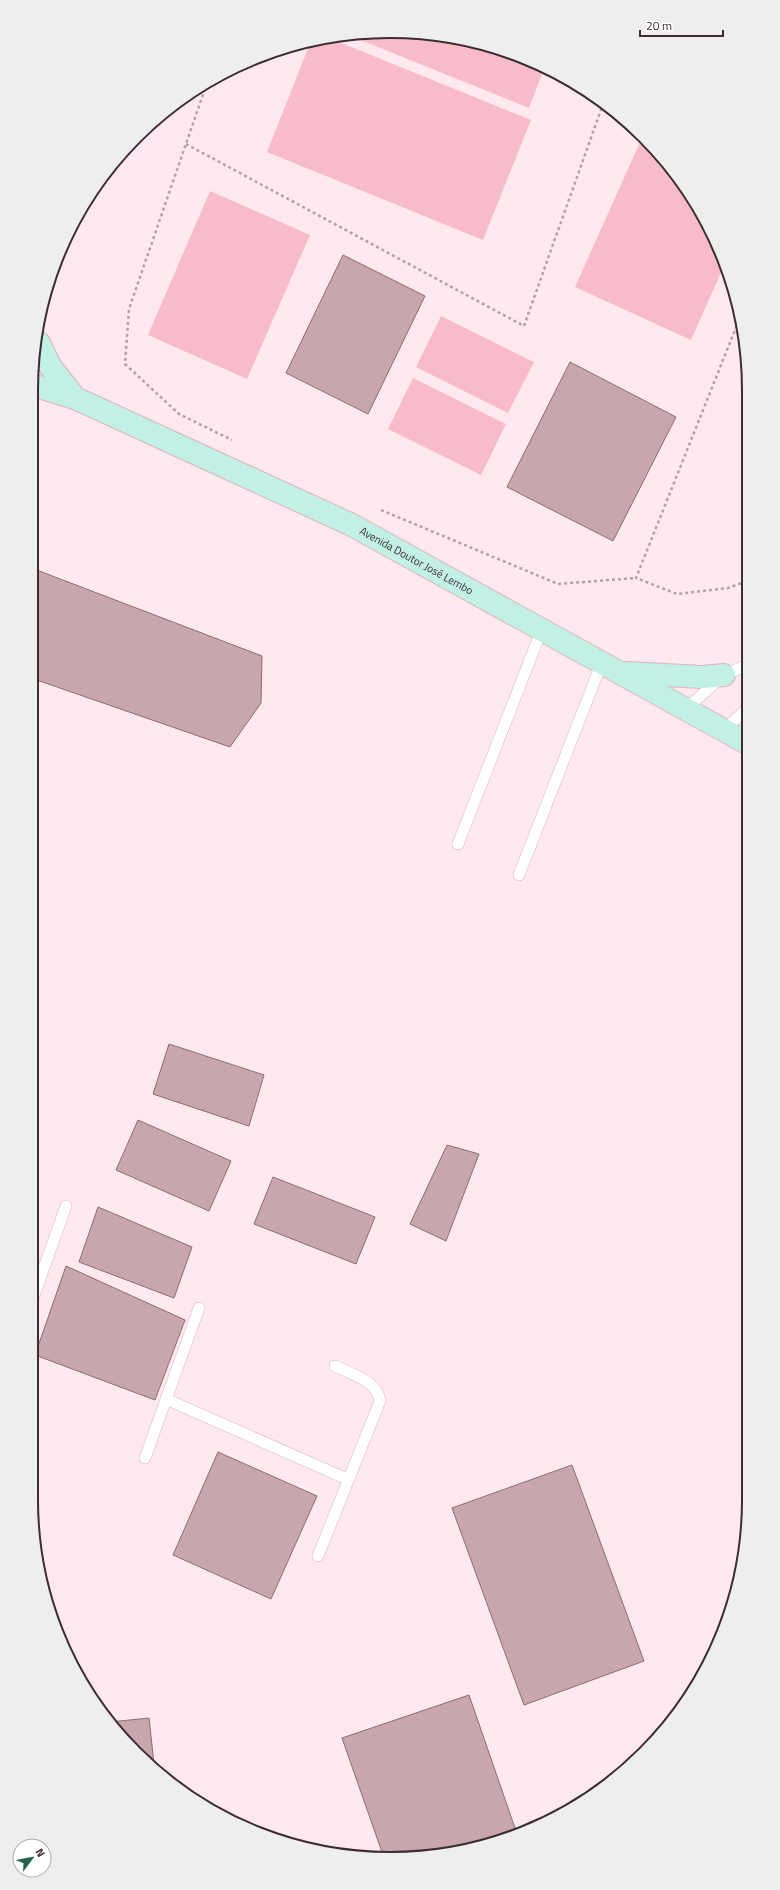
<svg xmlns="http://www.w3.org/2000/svg" width="780" height="1890" font-family="'Titillium Web',sans-serif">
	<style>
		.green { fill: #f7bbca }
		.building { fill: #c8a6ae; stroke: #8b6c74 }
		.lines { fill: none; stroke-linecap: round; stroke-linejoin: round }
		.lane-casing { stroke: #d9b6be; stroke-width: 12 }
		.secondary-casing { stroke: #d9b6be; stroke-width: 24 }
		.path { stroke: #b4a1a5; stroke-width: 2.5; stroke-dasharray: 3 3; stroke-linecap: butt }
		.lane { stroke: #fff; stroke-width: 11 }
		.secondary { stroke: #c3f0e4; stroke-width: 22 }
		.labels { text-anchor: middle; dominant-baseline: central; stroke-width: 3.5; stroke-linejoin: round; paint-order: stroke }
		.street-label { font-size: 11px; fill: #3b2d30; stroke: #fff }
		.rim { fill: none; stroke: #3b2d30; stroke-width: 2 }
	</style>
	<rect width="100%" height="100%" fill="#ffe9ee"/>
	<!-- green -->
	<g class="green">
		<path d="M366,32L437,34L505,50L544,69L529,108L348,35Z"/>
		<path d="M329,38L531,120L483,240L267,152L311,41Z"/>
		<path d="M642,138L660,153L712,231L723,268L691,340L575,287Z"/>
		<path d="M210,191L310,235L247,379L148,335Z"/>
		<path d="M441,316L534,362L508,413L416,367Z"/>
		<path d="M413,378L506,424L481,475L388,429Z"/>
	</g>
	<!-- building -->
	<g class="building">
		<path d="M343,255L425,296L368,414L286,373Z"/>
		<path d="M570,362L676,417L613,541L507,487Z"/>
		<path d="M34,569L262,656L261,703L230,747L31,678V579Z"/>
		<path d="M169,1044L264,1075L249,1126L153,1094Z"/>
		<path d="M138,1120L231,1161L209,1211L116,1170Z"/>
		<path d="M447,1145L479,1154L446,1241L410,1224Z"/>
		<path d="M273,1177L375,1217L356,1264L254,1224Z"/>
		<path d="M98,1207L192,1247L174,1298L79,1262Z"/>
		<path d="M66,1266L185,1320L155,1400L35,1355Z"/>
		<path d="M218,1452L317,1496L271,1599L173,1555Z"/>
		<path d="M572,1465L644,1661L524,1705L452,1508Z"/>
		<path d="M469,1695L516,1831L460,1852L383,1855L342,1738Z"/>
		<path d="M149,1718L154,1764L120,1737L110,1722Z"/>
	</g>
	<g class="lines">
		<!-- lane casing -->
		<g class="lane-casing">
			<g id="lane">
				<path d="M686,709L724,675L747,665"/>
				<path d="M724,730L747,709"/>
				<path d="M458,844L542,629"/>
				<path d="M519,875L602,662"/>
				<path d="M31,990L33,991"/>
				<path d="M31,1304L66,1206"/>
				<path d="M166,1399L347,1479"/>
				<path d="M145,1458L199,1308"/>
				<path d="M318,1556L380,1401C378,1381 351,1374 335,1366"/>
			</g>
		</g>
		<!-- secondary casing -->
		<g class="secondary-casing">
			<g id="secondary">
				<path d="M39,343L50,366L75,398"/>
				<path id="s1" d="M32,387H39L75,398L352,525L747,743"/>
				<path d="M627,673L702,677L724,675"/>
			</g>
		</g>
		<!-- path -->
		<g class="path">
			<path d="M207,83L129,309L125,364L179,414L232,440"/>
			<path d="M186,144L524,326L603,104"/>
			<path d="M739,320L636,578L677,594L728,588L747,581"/>
			<path d="M381,510L558,584L636,578"/>
		</g>
		<!-- lane -->
		<use href="#lane" class="lane"/>
		<!-- secondary -->
		<use href="#secondary" class="secondary"/>
	</g>
	<g class="labels">
		<!-- street labels -->
		<g class="street-label">
			<text stroke="none"><textPath href="#s1" startOffset="423">Avenida Doutor José Lembo</textPath></text>
		</g>
	</g>
	<!-- crop -->
	<path d="M0 0H780V1890H0ZM390 38H390A352 352 0 0 1 742 390V1500A352 352 0 0 1 390 1852H390A352 352 0 0 1 38 1500V390A352 352 0 0 1 390 38Z" fill="#efeeee" fill-rule="evenodd"/>
	<path class="rim" d="M390 38H390A352 352 0 0 1 742 390V1500A352 352 0 0 1 390 1852H390A352 352 0 0 1 38 1500V390A352 352 0 0 1 390 38Z"/>
	<!-- north arrow -->
	<g transform="translate(32 1858) rotate(58)"><circle r="19" fill="#ffffff" stroke="#b1abac"/>
	<path d="M0-3L7 15L0 10L-7 15Z" fill="#246350"/>
	<text y="-6" font-size="11" font-weight="bold" text-anchor="middle" fill="#3b2d30">N</text>
	</g>
	<!-- scale -->
	<path d="M640 30v6h83v-6" fill="none" stroke="#3b2d30" stroke-width="2"/>
	<text x="646" y="30" font-size="12" fill="#3b2d30" stroke="#ffffff" stroke-width="3" paint-order="stroke">20 m</text>
</svg>
